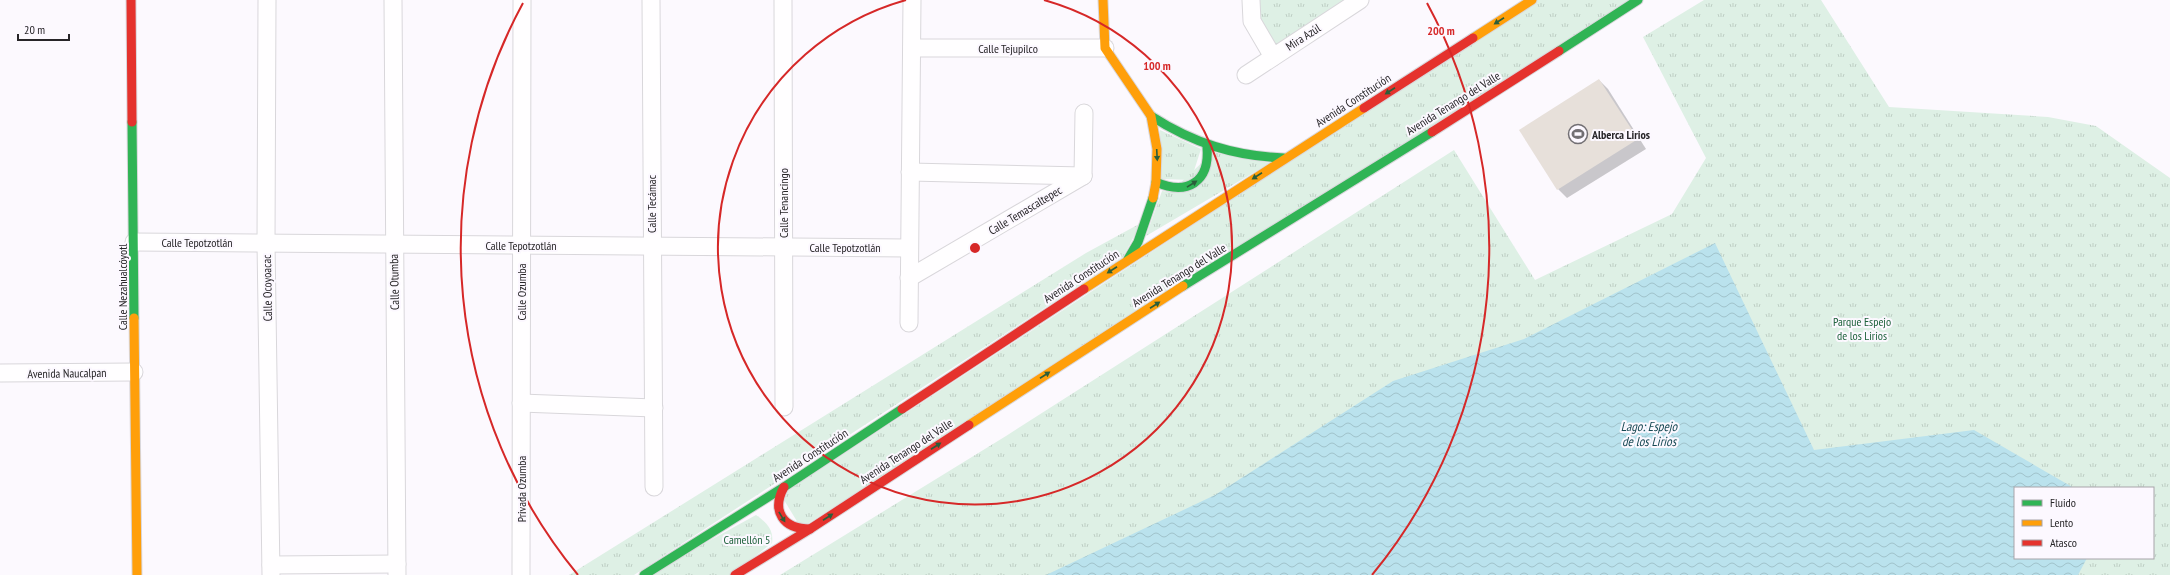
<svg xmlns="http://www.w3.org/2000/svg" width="2170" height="575" font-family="'PT Sans Narrow',sans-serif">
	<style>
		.park { fill: url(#park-tufts); fill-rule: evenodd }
		.water { fill: url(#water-waves) }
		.shadow { fill: #0003 }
		.building { fill: #e7e0da }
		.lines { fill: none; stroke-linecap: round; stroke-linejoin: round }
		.street-casing { stroke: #d9d7db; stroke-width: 19 }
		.fast-casing { stroke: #d9d7db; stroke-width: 11 }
		.slow-casing { stroke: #d9d7db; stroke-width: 11 }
		.jam-casing { stroke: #d9d7db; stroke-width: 11 }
		.street { stroke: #fffeff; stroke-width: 17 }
		.fast { stroke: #30b455; stroke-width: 9 }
		.slow { stroke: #ff9f0a; stroke-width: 9 }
		.jam { stroke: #e5322d; stroke-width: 9 }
		.oneway { fill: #2b5e3a }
		.ring { fill: none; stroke: #d62828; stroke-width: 2 }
		.labels { text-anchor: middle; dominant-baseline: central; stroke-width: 4; stroke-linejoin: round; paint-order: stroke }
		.street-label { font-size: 12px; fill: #272528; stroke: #fcf8ff }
		.poi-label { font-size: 12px; font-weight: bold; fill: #272528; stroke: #fcf8ff; text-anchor: start }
		.park-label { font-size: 12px; fill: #1e623c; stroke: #fcf8ff }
		.water-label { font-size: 13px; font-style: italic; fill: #154853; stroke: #fcf8ff }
		.centre { fill: #d62828; stroke: #fcf8ff; stroke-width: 2 }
		.ring-label { font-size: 12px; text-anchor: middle; font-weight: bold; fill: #d62828; stroke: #fcf8ff; stroke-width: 4; stroke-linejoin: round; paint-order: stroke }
	</style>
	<defs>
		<pattern id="park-tufts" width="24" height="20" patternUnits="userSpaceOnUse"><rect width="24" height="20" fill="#def0e5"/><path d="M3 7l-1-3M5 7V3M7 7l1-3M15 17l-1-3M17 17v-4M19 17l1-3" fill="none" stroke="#becec4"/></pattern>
		<pattern id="water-waves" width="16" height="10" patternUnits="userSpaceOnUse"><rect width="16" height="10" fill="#bae2ed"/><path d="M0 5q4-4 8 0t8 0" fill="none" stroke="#a0c2cb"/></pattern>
	</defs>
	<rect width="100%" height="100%" fill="#fcf9fe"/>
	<!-- park -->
	<g class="park">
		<path d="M1254,0H1354L1274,52L1255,21Z"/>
		<path d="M1536,0H1633L801,528L781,495Z"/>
		<path d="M1704,0H1821L1889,107L2048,117L2096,126L2170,178V575H780L1006,436L1454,150L1535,280L1672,214L1706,158L1643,37ZM2015,488H2153V558H2015Z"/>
		<path d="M1160,130L1201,149L1191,180L1161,179Z"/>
		<path d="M1213,152L1270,163L1146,236L1162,191L1171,192Z"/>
		<path d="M1141,223L1123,257L634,575H569L1086,253Z"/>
		<path d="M756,515C766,522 774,530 772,543L731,575H647Z"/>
	</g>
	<!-- water -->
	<path class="water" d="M1715,243L1814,450L1974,430L2074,488H2015V558H2087L2078,575H1046L1215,495L1393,381L1524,339Z"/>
	<!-- shadow -->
	<path class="shadow" d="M1599,80L1608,89L1646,149L1567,198L1558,189Z"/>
	<!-- building -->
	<path class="building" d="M1599,79L1638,139L1557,190L1519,130Z"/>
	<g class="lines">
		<!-- street casing -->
		<g class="street-casing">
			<g id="street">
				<path d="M267,0L266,243L271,575"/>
				<path d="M393,0L397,575"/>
				<path d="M651,0L654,487"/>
				<path d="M783,0L784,407"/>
				<path d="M1251,0L1252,21L1273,57"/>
				<path d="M912,48H1105"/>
				<path d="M1246,75L1360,0"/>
				<path d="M910,172L1083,176"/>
				<path d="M1083,176L1084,113"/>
				<path d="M134,242L908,248"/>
				<path d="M909,278L1083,176"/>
				<path d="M909,323L912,0"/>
				<path d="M0,373L134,372"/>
				<path d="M521,403L654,408"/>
				<path d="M271,565L397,564"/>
				<path d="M521,575L522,0"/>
			</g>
		</g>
		<!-- fast casing -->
		<g class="fast-casing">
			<g id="fast">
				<path d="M1559,51L1638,0"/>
				<path d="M1151,116C1193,143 1234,156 1284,158"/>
				<path d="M132,122L134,318"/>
				<path d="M1156,182C1187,196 1210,182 1207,147"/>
				<path d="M1128,259L1138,242L1153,198"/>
				<path d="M1183,286L1432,132"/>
				<path d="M644,575L784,487L902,409"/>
			</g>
		</g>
		<!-- slow casing -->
		<g class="slow-casing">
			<g id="slow">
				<path d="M1103,0L1105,48L1151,116L1157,149L1156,182L1153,198"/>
				<path d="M1473,38L1532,0"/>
				<path d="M1084,289L1364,108"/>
				<path d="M134,318L137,575"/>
				<path d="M969,425L1183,286"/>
			</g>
		</g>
		<!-- jam casing -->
		<g class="jam-casing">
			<g id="jam">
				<path d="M131,0L132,122"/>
				<path d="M1364,108L1473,38"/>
				<path d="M1432,132L1559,51"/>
				<path d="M902,409L1084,289"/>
				<path d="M784,487C771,511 783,529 810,529"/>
				<path d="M735,575L810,529L969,425"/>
			</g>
		</g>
		<!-- street -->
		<use href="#street" class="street"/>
		<!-- fast -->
		<use href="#fast" class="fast"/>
		<!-- slow -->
		<use href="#slow" class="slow"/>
		<!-- jam -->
		<use href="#jam" class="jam"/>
	</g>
	<!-- one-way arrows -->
	<defs><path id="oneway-solid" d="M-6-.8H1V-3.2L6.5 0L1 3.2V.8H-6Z"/></defs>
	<g class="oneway">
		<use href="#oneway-solid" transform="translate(1499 21) rotate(147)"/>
		<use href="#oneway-solid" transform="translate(1390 91) rotate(147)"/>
		<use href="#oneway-solid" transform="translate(1157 155) rotate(87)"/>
		<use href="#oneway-solid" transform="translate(1257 176) rotate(147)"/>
		<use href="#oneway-solid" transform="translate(1192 184) rotate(-32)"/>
		<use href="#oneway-solid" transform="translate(1112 270) rotate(147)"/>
		<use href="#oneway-solid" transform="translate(1155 305) rotate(-33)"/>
		<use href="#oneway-solid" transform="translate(1045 375) rotate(-33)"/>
		<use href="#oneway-solid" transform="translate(936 446) rotate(-33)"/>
		<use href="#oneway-solid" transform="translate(782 517) rotate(59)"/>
		<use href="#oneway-solid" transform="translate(828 517) rotate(-33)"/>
	</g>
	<!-- distance rings -->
	<g class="ring">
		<path d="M1044 0A257 257 0 1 1 906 0"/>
		<path d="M578 575A514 514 0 0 1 523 3M1427 3A514 514 0 0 1 1372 575"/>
	</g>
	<!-- icons -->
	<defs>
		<g id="stadium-ring" transform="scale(1)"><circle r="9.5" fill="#fcf8ff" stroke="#726f73" stroke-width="1.5"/><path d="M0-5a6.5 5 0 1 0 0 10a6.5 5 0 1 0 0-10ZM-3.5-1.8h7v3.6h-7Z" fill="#726f73"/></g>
	</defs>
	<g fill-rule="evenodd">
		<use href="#stadium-ring" x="1578" y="134"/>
	</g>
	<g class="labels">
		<!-- street labels -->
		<g class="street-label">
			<text transform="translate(1303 37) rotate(-33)">Mira Azúl</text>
			<text x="1008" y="48">Calle Tejupilco</text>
			<text transform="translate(1353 100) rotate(-33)">Avenida Constitución</text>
			<text transform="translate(1453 103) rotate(-32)">Avenida Tenango del Valle</text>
			<text transform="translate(783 203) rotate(-90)">Calle Tenancingo</text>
			<text transform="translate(651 204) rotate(-90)">Calle Tecámac</text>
			<text transform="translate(1025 210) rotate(-31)">Calle Temascaltepec</text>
			<text x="197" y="242">Calle Tepotzotlán</text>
			<text x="521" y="245">Calle Tepotzotlán</text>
			<text x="845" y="247">Calle Tepotzotlán</text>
			<text transform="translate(1179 275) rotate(-32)">Avenida Tenango del Valle</text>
			<text transform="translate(1081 276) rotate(-33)">Avenida Constitución</text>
			<text transform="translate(394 282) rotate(-91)">Calle Otumba</text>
			<text transform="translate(122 287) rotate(-90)">Calle Nezahualcóyotl</text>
			<text transform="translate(267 288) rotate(-91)">Calle Ocoyoacac</text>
			<text transform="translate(521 292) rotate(-90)">Calle Ozumba</text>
			<text transform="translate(67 373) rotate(-1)">Avenida Naucalpan</text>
			<text transform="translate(906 451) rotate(-33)">Avenida Tenango del Valle</text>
			<text transform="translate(810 455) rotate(-33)">Avenida Constitución</text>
			<text transform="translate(521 489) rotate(-90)">Privada Ozumba</text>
		</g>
		<!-- poi labels -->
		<g class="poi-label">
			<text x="1592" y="134">Alberca Lirios</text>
		</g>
		<!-- park labels -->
		<g class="park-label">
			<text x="1862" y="321">Parque Espejo<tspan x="1862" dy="14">de los Lirios</tspan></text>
			<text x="747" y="539">Camellón 5</text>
		</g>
		<!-- water labels -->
		<g class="water-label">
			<text x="1649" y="426">Lago: Espejo<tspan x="1649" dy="15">de los Lirios</tspan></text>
		</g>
	</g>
	<circle cx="975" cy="248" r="6" class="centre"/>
	<g class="ring-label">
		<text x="1441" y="35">200 m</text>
		<text x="1157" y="70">100 m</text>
	</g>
	<!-- legend -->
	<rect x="2014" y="487" width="140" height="72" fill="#fcf8ff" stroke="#a7a4a9"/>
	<rect x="2022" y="500" width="20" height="6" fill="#30b455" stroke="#a7a4a9"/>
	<text x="2050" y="507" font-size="12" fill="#272528">Fluido</text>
	<rect x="2022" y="520" width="20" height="6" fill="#ff9f0a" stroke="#a7a4a9"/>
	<text x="2050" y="527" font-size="12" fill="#272528">Lento</text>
	<rect x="2022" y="540" width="20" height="6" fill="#e5322d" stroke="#a7a4a9"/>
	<text x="2050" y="547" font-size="12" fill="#272528">Atasco</text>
	<!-- scale -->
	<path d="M18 34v6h51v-6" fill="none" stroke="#272528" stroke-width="2"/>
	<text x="24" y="34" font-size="12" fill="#272528" stroke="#fcf8ff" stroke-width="3" paint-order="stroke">20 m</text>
</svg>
